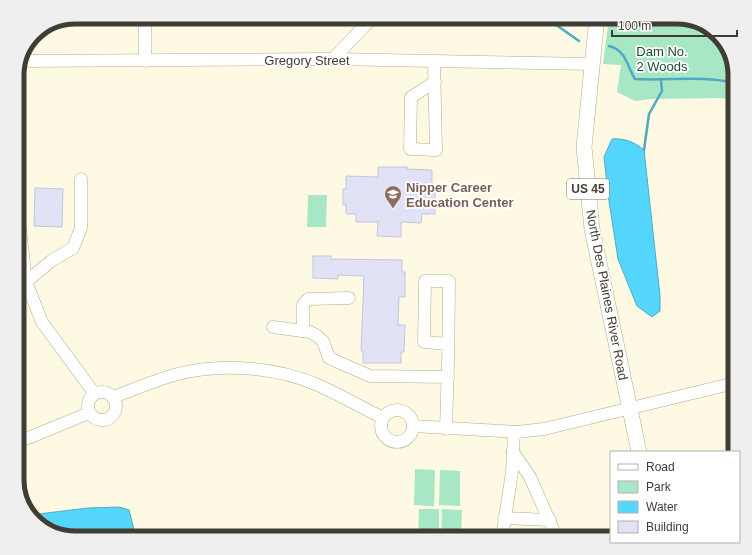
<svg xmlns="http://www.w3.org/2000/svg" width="752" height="555" font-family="Helvetica,sans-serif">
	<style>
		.green { fill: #a7e7c6 }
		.water { fill: #55d7fd; stroke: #4fa9c0 }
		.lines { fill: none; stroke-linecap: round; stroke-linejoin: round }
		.stream { stroke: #4fa9c0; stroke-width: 2.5 }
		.building { fill: #e1e2f5; stroke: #c3c5e0 }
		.minor-casing { stroke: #b2ab90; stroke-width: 13 }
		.major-casing { stroke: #b2ab90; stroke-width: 16 }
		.minor { stroke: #fff; stroke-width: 12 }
		.major { stroke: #fff; stroke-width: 15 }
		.labels { text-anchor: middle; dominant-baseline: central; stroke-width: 3.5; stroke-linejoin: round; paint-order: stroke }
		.shield { fill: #fff; stroke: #797770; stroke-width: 1 }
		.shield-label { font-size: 12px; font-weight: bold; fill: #403d32 }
		.park-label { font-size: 13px; fill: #1c4a36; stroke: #fff }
		.street-label { font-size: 13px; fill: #403d32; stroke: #fff }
		.education-label { font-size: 13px; font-weight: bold; fill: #785e54; stroke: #fff; text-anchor: start }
		.rim { fill: none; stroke: #403d32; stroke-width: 5 }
	</style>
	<rect width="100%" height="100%" fill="#fef9e2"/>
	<!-- green -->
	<g class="green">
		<path d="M609,17C647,17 708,9 729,49C737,64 735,84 735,100L720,98L651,99L635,101L617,92L621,65L603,64Z"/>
		<path d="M308,195H327L326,227H307Z"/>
		<path d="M415,469L435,470L434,506L414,505Z"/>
		<path d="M440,470L460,471V506L439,505Z"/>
		<path d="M419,509H439V538H418Z"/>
		<path d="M442,509L462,510L461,538H441Z"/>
	</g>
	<!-- water -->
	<g class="water">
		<path d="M612,139C625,138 634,142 644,150L660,296V311L652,317L637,306L618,259L609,201L604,157Z"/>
		<path d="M119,507L129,510L136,538H74L39,526L30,515L88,508Z"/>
	</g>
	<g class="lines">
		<!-- stream -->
		<g class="stream">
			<path d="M545,17L579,41"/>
			<path d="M609,46C626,50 627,66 635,79C669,81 702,75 735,83"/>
			<path d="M644,150L649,114L662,91L661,80"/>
		</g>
	</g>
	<!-- building -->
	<g class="building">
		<path d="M378,167H407V169L432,170V190L435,191V214H422L421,223L401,222V237L377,236L378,222H356V214H346V205H343V189H346V176L378,177Z"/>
		<path d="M35,188L63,189L62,227L34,226Z"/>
		<path d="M313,256H331V259L402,260V272H405V297H399L398,325H405L404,352H401V363H363V351H361L364,276L338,275V279L313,278Z"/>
	</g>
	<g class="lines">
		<!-- minor casing -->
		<g class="minor-casing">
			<g id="minor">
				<path d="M333,59L373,17"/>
				<path d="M22,61L333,59L592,64"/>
				<path d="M145,61V17"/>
				<path d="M434,62L436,150L410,149L411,97L435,82"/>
				<path d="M20,228L26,282L42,322L94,393"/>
				<path d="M26,282L51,261L73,248L81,228V179"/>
				<path d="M273,327L310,332L317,336L323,341L329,358L370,376L448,377"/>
				<path d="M303,331V305L308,299L349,298"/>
				<circle cx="102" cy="406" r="14"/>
				<path d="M113,397C133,390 153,381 174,375C219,363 274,366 318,385C340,395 361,407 383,418"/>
				<circle cx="397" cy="426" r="16"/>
				<path d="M413,426L517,432L544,429L735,383"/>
				<path d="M446,429C448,380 449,331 449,281H425L424,342L448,344"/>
				<path d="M17,439L28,438L89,413"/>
				<path d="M513,452L530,477L557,538"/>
				<path d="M504,518L550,520"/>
				<path d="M502,538L512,472L514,432"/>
			</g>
		</g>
		<!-- major casing -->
		<g class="major-casing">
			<path id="major" d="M597,17L584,147L592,229L639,452"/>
		</g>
		<!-- minor -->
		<use href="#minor" class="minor"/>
		<!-- major -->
		<use href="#major" class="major"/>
	</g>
	<!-- icons -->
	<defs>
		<g id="school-pin" transform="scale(0.9)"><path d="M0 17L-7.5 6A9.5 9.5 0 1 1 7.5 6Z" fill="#8d6e63" stroke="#fff"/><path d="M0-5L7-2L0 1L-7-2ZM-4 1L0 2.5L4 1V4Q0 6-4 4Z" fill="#fff"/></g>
	</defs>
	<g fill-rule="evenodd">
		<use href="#school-pin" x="393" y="194"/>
	</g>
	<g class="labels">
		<!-- shield labels -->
		<rect class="shield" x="567" y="179" width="42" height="20" rx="3"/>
		<g class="shield-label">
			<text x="588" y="189">US 45</text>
		</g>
		<!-- park labels -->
		<g class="park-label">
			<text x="662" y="51">Dam No.<tspan x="662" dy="15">2 Woods</tspan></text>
		</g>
		<!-- street labels -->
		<g class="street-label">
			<text x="307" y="60">Gregory Street</text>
			<text transform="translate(607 295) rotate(79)">North Des Plaines River Road</text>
		</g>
		<!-- education labels -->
		<g class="education-label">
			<text x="406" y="187">Nipper Career<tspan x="406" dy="15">Education Center</tspan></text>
		</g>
	</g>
	<!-- crop -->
	<path d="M0 0H752V555H0ZM75 24H677A51 51 0 0 1 728 75V480A51 51 0 0 1 677 531H75A51 51 0 0 1 24 480V75A51 51 0 0 1 75 24Z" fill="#f0efef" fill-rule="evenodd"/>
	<path class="rim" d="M75 24H677A51 51 0 0 1 728 75V480A51 51 0 0 1 677 531H75A51 51 0 0 1 24 480V75A51 51 0 0 1 75 24Z"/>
	<!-- legend -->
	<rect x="610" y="451" width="130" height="92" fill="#ffffff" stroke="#b3b1ad"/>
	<rect x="618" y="464" width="20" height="6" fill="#ffffff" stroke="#b3b1ad"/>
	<text x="646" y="471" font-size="12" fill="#403d32">Road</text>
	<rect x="618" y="481" width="20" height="12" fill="#a7e7c6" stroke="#b3b1ad"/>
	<text x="646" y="491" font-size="12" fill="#403d32">Park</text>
	<rect x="618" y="501" width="20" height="12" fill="#55d7fd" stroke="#b3b1ad"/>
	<text x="646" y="511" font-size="12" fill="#403d32">Water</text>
	<rect x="618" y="521" width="20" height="12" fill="#e1e2f5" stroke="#b3b1ad"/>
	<text x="646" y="531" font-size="12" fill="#403d32">Building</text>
	<!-- scale -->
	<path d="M612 30v6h125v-6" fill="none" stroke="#403d32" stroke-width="2"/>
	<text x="618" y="30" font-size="12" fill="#403d32" stroke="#ffffff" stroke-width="3" paint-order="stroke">100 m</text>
</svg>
